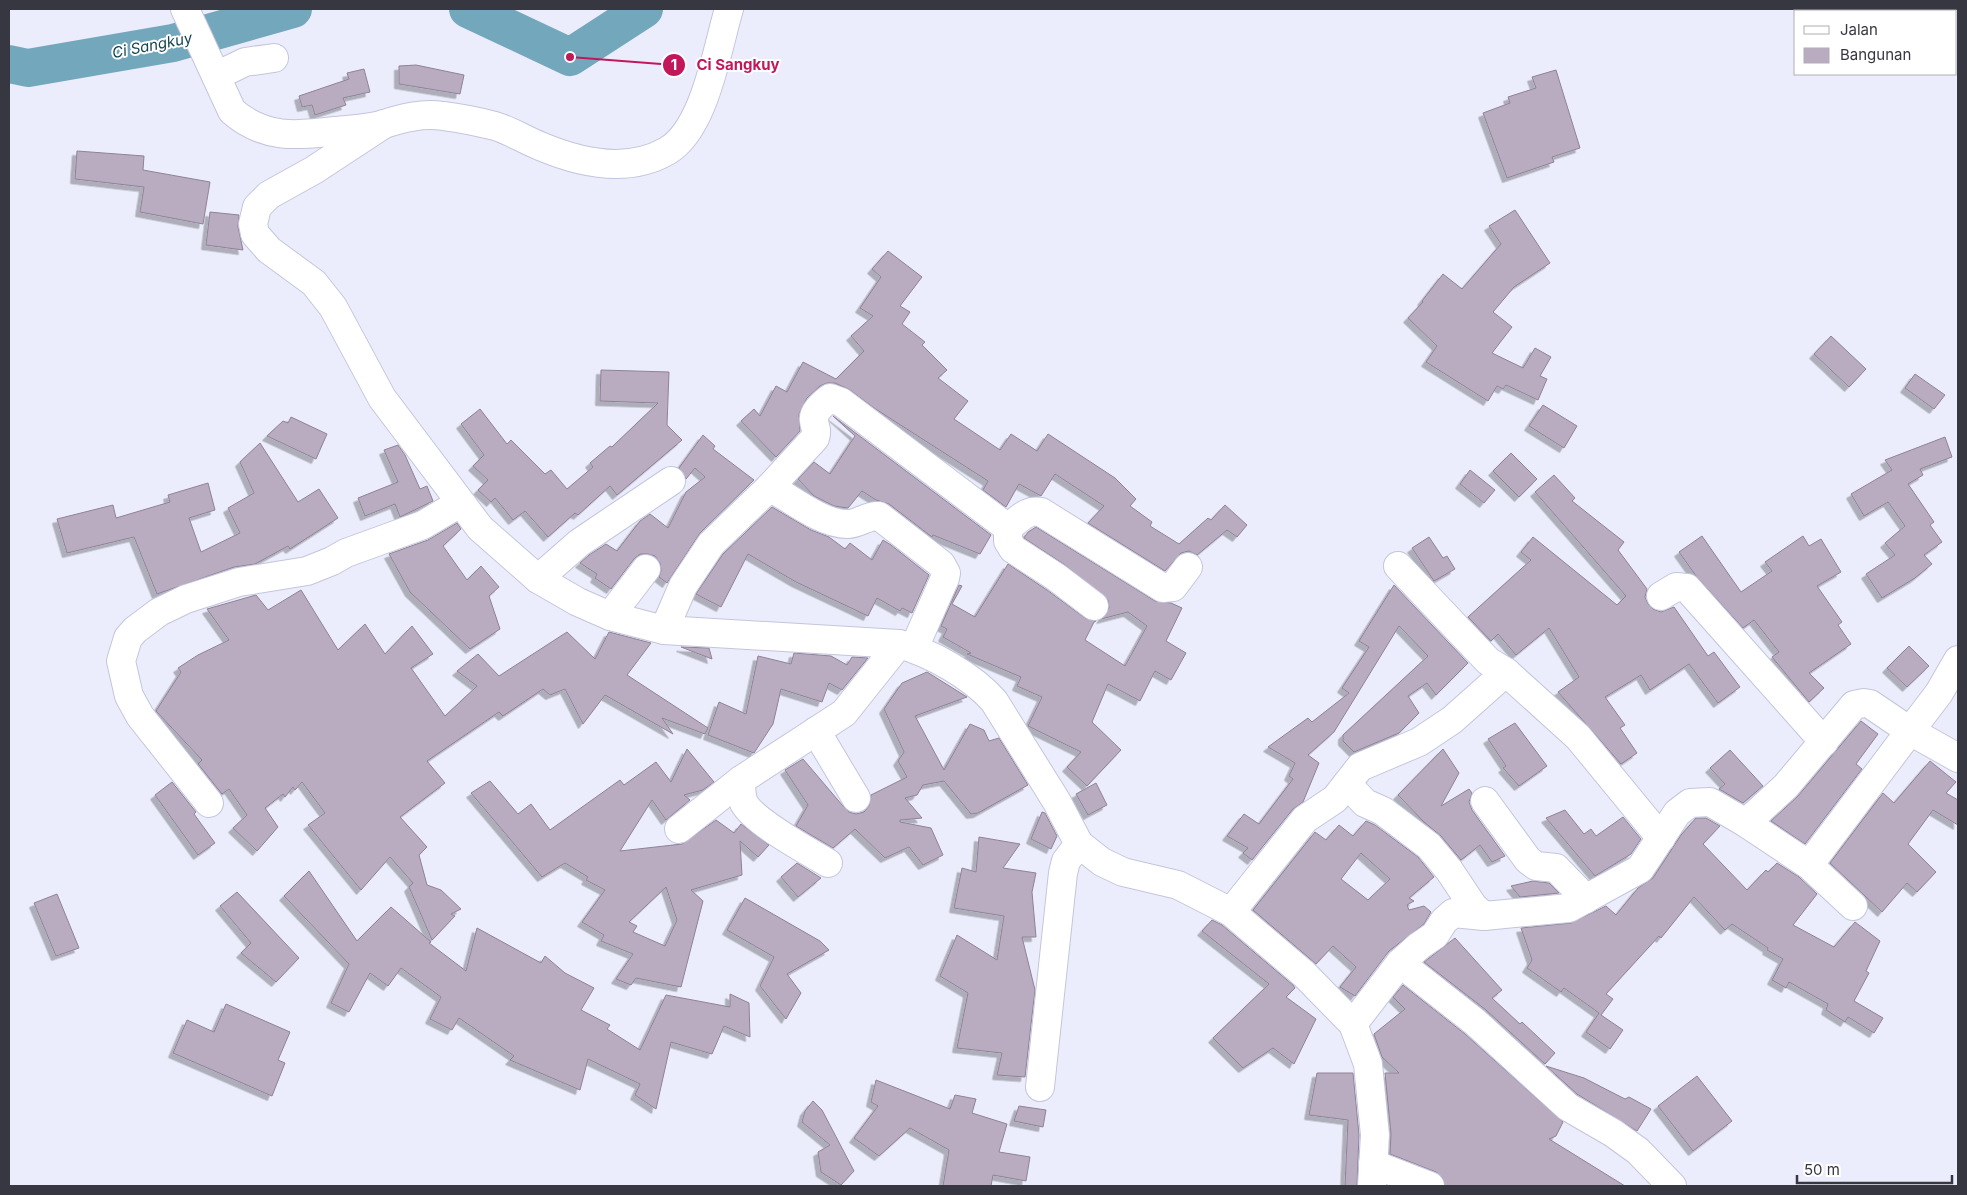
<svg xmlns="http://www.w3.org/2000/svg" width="1967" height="1195" font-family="Inter,sans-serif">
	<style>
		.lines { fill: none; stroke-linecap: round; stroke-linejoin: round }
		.river { stroke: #73a8bc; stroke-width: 38 }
		.building { fill: #b9acc1; stroke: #8e8296; fill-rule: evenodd; filter: url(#shadow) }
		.minor-casing { stroke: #c3c5dc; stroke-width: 30 }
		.minor { stroke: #fff; stroke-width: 28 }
		.labels { text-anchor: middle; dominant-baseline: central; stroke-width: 4; stroke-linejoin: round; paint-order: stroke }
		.water-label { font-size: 15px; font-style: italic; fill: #134251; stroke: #fff }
		.leader { fill: none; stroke: #c2185b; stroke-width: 2 }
		.callout-dot { fill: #c2185b; stroke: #fff; stroke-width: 2 }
		.mark-label { font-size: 15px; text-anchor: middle; font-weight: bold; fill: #fff }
		.callout-label { font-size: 15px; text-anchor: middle; font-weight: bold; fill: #c2185b; stroke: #fff; stroke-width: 4; stroke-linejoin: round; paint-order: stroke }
	</style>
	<defs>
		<filter id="shadow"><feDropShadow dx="-4.5" dy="4.5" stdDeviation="0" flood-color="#0004"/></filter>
	</defs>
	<rect width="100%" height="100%" fill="#ecedfc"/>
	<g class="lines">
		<!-- river -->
		<g class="river">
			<path d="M468,9L570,57L644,9"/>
			<path d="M9,64L28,68L173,43L293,9"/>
		</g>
	</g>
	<!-- building -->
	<g class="building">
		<path d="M416,65L464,75L460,94L399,84V66Z"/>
		<path d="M364,69L370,92L343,98L346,105L315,115L312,105L302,107L299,96L349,79L347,73Z"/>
		<path d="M1556,70L1580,148L1552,157L1554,162L1507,178L1483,113L1510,103L1508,97L1536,88L1532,77Z"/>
		<path d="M77,151L144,156L143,170L210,182L203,224L140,212L144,187L75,179Z"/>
		<path d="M1515,210L1550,263L1514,287L1493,312L1512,327L1492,353L1523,368L1535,348L1551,357L1540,376L1547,379L1538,400L1506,385L1503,389L1497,386L1488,401L1426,362L1437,346L1408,318L1423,302L1422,301L1443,274L1462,289L1501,244L1489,226Z"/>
		<path d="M210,212L239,215L238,227L243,250L206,245Z"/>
		<path d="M888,251L922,277L900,306L910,312L902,324L925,342L922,345L947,370L938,378L968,401L954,419L1000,450L1011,434L1037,451L1048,434L1115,478L1136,499L1130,506L1152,522L1150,526L1179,544L1208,518L1211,520L1225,505L1247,525L1237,537L1227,530L1197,555L1189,551L1181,553L1165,571L1088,523L1104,506L1055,474L1041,496L1019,484L1006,507L983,490L988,481L874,408L850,390L835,383H827L820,386L807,398L799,414L800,431L776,457L741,421L754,409L760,416L776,386L787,392L803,362L836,379L864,351L851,336L873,316L860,308L881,277L872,269Z"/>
		<path d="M1831,336L1866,369L1849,387L1814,354Z"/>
		<path d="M601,370L669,372L667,425L682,440L617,495L610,486L578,515L575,513L548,537L525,511L513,520L495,498L491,502L478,490L488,480L473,466L484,455L461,424L480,409L507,444L511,440L545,474L551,470L567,489L593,467L590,463L610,446L612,447L658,403L600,401Z"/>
		<path d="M1915,374L1945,395L1934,409L1905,388Z"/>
		<path d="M1543,405L1577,426L1564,448L1529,426Z"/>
		<path d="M833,416L991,535L980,554L933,535L932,537L889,504L876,500L862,491L848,508L834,506L814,496L798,479L814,462L830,474L855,436Z"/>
		<path d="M291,417L327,434L316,459L267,436L283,421L288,423Z"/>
		<path d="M703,435L715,446L713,449L754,480L700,533L667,583L659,577L661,571L660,563L655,556L648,554H640L634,559L611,589L595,578L597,574L580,563L589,555L606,544L617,551L640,521L650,514L668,528L686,492L705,477L695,468L686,479L679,468Z"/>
		<path d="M1945,437L1952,457L1920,469L1923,475L1908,484L1934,522L1930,525L1942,542L1924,555L1932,564L1915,578L1882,598L1866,574L1895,555L1885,543L1905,526L1888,502L1864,516L1851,494L1892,470L1885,460Z"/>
		<path d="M260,443L298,502L319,489L338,518L290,549L288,546L255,564L234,567L157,594L134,537L67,553L57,519L113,505L116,518L170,502L168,495L208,483L215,510L189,518L201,552L240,533L228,508L254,493L240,462Z"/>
		<path d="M398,445L405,455L420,489L427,486L433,501L400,517L395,504L365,516L358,498L398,482L384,450Z"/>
		<path d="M1511,453L1537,479L1519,497L1493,471Z"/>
		<path d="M1470,470L1495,490L1484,503L1460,484Z"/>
		<path d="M1554,475L1575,498L1572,501L1624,542L1618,550L1647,589L1645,597L1648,604L1653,609L1661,612L1674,607L1708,656L1714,652L1740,687L1718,703L1689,664L1650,690L1641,675L1605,697L1625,725L1620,728L1637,753L1621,764L1558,692L1579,677L1549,628L1516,655L1498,634L1491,641L1468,617L1531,560L1521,552L1533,537L1617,605L1626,596L1535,492Z"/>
		<path d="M772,507L811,530L829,537L845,549L850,543L872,560L883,540L891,545L929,575L912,613L902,608L900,611L877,598L868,616L796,582L748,554L721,607L696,594L723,554Z"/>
		<path d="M457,523L461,529L443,546L467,580L481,566L499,587L489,596L500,629L470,649L410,592L389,554L428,540Z"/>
		<path d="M1036,527L1155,601L1171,603L1182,608L1166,641L1186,653L1171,680L1155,671L1140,701L1108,684L1092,722L1121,750L1087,786L1067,767L1081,752L1028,726L1042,697L1017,686L1021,677L967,654L971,653L943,637L947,629L941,626L959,585L962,586L952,604L975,617L1008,564L1047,590L1085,618L1096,621L1094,622L1085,640L1125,666L1147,626L1128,612L1101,619L1109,608L1108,600L1065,565L1024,538L1028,532Z"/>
		<path d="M1702,536L1741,592L1772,571L1765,562L1803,536L1809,546L1821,539L1841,572L1817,586L1842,622L1838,625L1851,644L1809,673L1824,688L1809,702L1772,657L1779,652L1754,620L1743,628L1696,576L1679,552Z"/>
		<path d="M1429,537L1443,558L1447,556L1455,569L1434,581L1412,548Z"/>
		<path d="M1394,585L1468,663L1436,695L1427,683L1408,696L1419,713L1399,733L1354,752L1343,741V735L1428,656L1399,626L1334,732L1308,755L1319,763L1303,802L1293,809L1252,860L1243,853L1248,848L1227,836L1244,814L1259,824L1293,779L1289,776L1295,763L1268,747L1308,718L1312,722L1349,693L1342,688L1369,647L1359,641Z"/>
		<path d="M301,590L338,650L365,624L385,654L412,626L433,654L411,668L445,716L477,686L457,671L478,654L499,676L567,632L595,659L609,632L651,643L627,675L708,728L705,734L662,718L673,734L605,695L583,724L565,689L550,695L543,689L503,716L499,712L427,761L445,783L400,817L427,847L419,855L427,885L441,890L461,909L451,914L455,916L432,940L409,887L413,883L390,857L361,890L308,825L325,813L302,782L295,790L293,787L285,797L283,794L265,808L278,827L257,851L233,828L247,815L229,789L222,794L198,764L202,760L156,711L181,672L178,668L198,655L229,640L207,609L256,595L268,610Z"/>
		<path d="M1909,646L1929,666L1907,687L1887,668Z"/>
		<path d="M681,647L709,648L712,659Z"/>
		<path d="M794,653L831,656L847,665L852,657L868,658L842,690L829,683L822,702L781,689L773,724L754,753L708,735L719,702L746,714L758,656L791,664Z"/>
		<path d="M927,672L967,697L915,716L944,770L970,724L984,730L989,741L999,738L1028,785L978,813L971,814L944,781L923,785L917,795L905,798L922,818L900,820V822L931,828L943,855L923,865L909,847L885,858L855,829L833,848L796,826L808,805L785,770L803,759L843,806L849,812L856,814L864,812L869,806L871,795L907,777L898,761L904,752L884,709L902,683Z"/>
		<path d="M1861,721L1878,734L1856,764L1862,769L1805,844L1771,821L1798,796Z"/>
		<path d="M1515,723L1547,766L1519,786L1503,768L1506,766L1488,739Z"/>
		<path d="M687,749L714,782L703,790L684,795L690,800L666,820L652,800L620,851L682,844L716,820L734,833L741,824L769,845L758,857L740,841L742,875L691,890L703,901L681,987L636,978L631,985L616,979L633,954L601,941L604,935L582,922L605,890L586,880L588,877L565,863L542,877L471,793L490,781L518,814L531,804L550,830L620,780L624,785L656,762L671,782ZM666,887L677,920L665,946L633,932L637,926L629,922Z"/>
		<path d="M1443,749L1459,773L1441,806L1469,789L1472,793L1469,802L1472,810L1505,856L1492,862L1480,845L1461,860L1441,836L1424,822L1398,795Z"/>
		<path d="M1730,750L1763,786L1743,803L1719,789L1725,784L1710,768Z"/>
		<path d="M1930,761L1956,782L1946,793L1958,800V825L1933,810L1908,844L1936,872L1917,892L1907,883L1882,912L1830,863L1883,793L1894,803Z"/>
		<path d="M172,782L196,812L194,814L215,843L198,855L155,795Z"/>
		<path d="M1096,783L1107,805L1088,815L1076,794Z"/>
		<path d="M1565,810L1584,834L1591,829L1596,836L1623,817L1641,839L1631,854L1595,876L1546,818Z"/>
		<path d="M1042,812L1045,813L1057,836L1051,849L1031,839Z"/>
		<path d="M1696,818H1706L1720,826L1703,844L1747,890L1766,870L1768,872L1777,863L1799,877L1817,894L1793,925L1834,947L1855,922L1880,941L1866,971L1869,973L1854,1001L1883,1018L1874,1033L1848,1017L1845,1022L1826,1010L1828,1004L1789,982L1786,988L1772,980L1783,959L1767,950L1768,948L1732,924L1725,930L1694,897L1661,938L1659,936L1606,994L1613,999L1601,1015L1623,1030L1610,1049L1586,1032L1599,1013L1564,988L1561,992L1527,968L1532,960L1521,928L1571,923L1606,906L1616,915L1638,888L1653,878L1681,835Z"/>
		<path d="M1366,821L1375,825L1418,857L1434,877L1409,898L1414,901L1407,905L1409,910L1424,906L1431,912L1424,924L1389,951L1355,996L1340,987L1356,967L1333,946L1316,964L1253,910L1315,832L1326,840L1339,825L1353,836ZM1361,853L1390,879L1368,900L1341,879Z"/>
		<path d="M979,837L1020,844L1003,868L1036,873L1032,892L1036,937H1022L1035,990L1025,1077L997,1075L1002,1053L957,1048L968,993L940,976L957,935L997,960L1004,916L954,908L962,868L976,872Z"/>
		<path d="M797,863L821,878L798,897L781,877Z"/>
		<path d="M309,871L357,941L391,907L431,942L429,943L466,971L477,928L541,963L545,956L565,973L594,988L581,1010L610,1025L607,1029L640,1050L666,995L730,1007V994L749,1003L750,1037L724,1026L712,1054L671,1042L656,1109L635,1095L640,1084L588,1059L580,1090L510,1060L514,1056L459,1018L452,1030L430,1019L441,997L401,968L388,986L370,973L349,1012L331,1003L349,964L284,896Z"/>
		<path d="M1533,881L1549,883L1559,893L1520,897L1511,886Z"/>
		<path d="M237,892L299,958L276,982L241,953L251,943L220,906Z"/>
		<path d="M57,894L79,948L56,956L34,903Z"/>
		<path d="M745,898L820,941L829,950L787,974L801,993L786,1019L760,986L774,957L727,930Z"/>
		<path d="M1212,920L1222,925L1293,985L1295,988L1286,997L1316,1019L1294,1064L1273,1048L1243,1068L1213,1038L1269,984L1202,931Z"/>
		<path d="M1455,938L1502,990L1492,998L1520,1024L1522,1022L1555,1053L1545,1064L1486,1010L1424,962Z"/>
		<path d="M1403,985L1465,1034L1563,1122L1556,1136L1549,1139L1625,1186H1445L1442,1177L1436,1172L1390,1154L1391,1134L1385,1073H1399L1382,1057L1374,1034L1405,1009L1393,997Z"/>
		<path d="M226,1004L290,1032L278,1060L285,1063L272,1096L173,1053L187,1020L214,1032Z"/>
		<path d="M1546,1066L1584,1078L1625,1099L1629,1097L1651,1109L1637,1131L1577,1094Z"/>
		<path d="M1317,1073H1353L1359,1135L1357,1186H1345L1348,1120L1309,1115Z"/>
		<path d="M1697,1076L1732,1121L1693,1151L1658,1106Z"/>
		<path d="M876,1080L950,1109L955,1095L976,1099L972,1113L1007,1124L999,1152L1030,1157L1026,1181L993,1175L991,1186H943L949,1150L910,1128L879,1156L854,1138L878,1106L871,1102Z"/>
		<path d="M813,1101L822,1110L854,1171L841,1185L821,1172L818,1152L830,1145L802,1122L805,1111Z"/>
		<path d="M1019,1106L1046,1110L1043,1127L1014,1121Z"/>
	</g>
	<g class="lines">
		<!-- minor casing -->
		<g class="minor-casing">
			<g id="minor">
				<path d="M185,9L232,111C264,139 296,136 335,131C351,129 368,129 384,124C403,118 422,113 443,116C460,118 479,122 495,126C511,131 525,140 540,146C580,163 627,174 667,151C705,129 717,49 729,9"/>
				<path d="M216,76L245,62L274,58"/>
				<path d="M384,124L314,170L269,195L257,207L253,224L255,234L269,250L314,283L333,307L382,398L480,528L538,579L578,602L610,616L664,630L899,644C931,653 972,676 994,701L1057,802L1079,844L1102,862L1123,872L1178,885L1231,912L1304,974L1353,1024L1368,1064L1375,1135L1372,1186"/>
				<path d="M770,487C791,499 824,525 848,524C859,524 867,515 879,516L941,564L946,573L945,578L914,648"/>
				<path d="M1398,566L1488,661L1506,672L1578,737L1661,838"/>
				<path d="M538,579L579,543L671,481"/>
				<path d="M1661,596L1676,587L1687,588L1824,742"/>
				<path d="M1094,606L1056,577L1013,549L1008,541V528C1018,520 1027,509 1041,512L1163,588L1173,587L1188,567"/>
				<path d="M610,616L646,569"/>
				<path d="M664,630L683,586L711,544L770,487L815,438C818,430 815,429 814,421C812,412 824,403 830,398L841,402L1008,528"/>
				<path d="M816,731L856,798"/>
				<path d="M741,780C741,787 741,796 744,803C754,822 808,851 828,863"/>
				<path d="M1347,784L1365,803L1383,811L1429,846L1449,870L1473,906L1484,916"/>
				<path d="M1485,801L1528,860L1536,866L1556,868L1586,899"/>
				<path d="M209,803L140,716L129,696L121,661L128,638L135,630L159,612L186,599L239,582L307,571L332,561L346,553L423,525L460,503"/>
				<path d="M1746,823L1809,865L1853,906"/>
				<path d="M679,829L741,780L844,713L899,644"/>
				<path d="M1809,865L1910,731L1958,758"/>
				<path d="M1231,912L1305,819L1335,799L1360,767L1419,742L1452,720L1506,672"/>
				<path d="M1400,963L1475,1022L1568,1107L1613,1133L1638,1151L1672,1186"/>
				<path d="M1353,1024L1400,963L1419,946L1435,935L1444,921L1453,913L1484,916L1569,908L1640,869L1677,813L1690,803L1710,802L1746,823L1786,786L1854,705L1864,703L1870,704L1910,731L1939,693L1958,660"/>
				<path d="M1040,1087L1063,873L1066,861L1079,844"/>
				<path d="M1373,1164L1430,1186"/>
			</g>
		</g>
		<!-- minor -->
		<use href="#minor" class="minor"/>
	</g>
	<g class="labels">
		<!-- water labels -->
		<g class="water-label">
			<text transform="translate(152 45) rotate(-11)">Ci Sangkuy</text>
		</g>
	</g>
	<!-- callouts -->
	<path class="leader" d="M570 57L674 65"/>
	<g class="callout-dot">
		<circle cx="570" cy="57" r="5"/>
		<circle cx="674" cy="65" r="12"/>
	</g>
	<g class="mark-label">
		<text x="674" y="70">1</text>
	</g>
	<g class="callout-label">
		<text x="738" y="70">Ci Sangkuy</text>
	</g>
	<!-- border -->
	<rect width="1967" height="1195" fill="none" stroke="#373741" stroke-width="20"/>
	<!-- legend -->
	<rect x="1794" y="10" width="162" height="65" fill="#ffffff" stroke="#afafb3"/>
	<rect x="1804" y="26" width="25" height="8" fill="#ffffff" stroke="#afafb3"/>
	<text x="1840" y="35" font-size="15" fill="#373741">Jalan</text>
	<rect x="1804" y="48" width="25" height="15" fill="#b9acc1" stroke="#afafb3"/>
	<text x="1840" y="60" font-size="15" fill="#373741">Bangunan</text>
	<!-- scale -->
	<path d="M1797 1175v8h155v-8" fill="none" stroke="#373741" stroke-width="2.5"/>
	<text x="1804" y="1175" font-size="15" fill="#373741" stroke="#ffffff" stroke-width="4" paint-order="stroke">50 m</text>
</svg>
